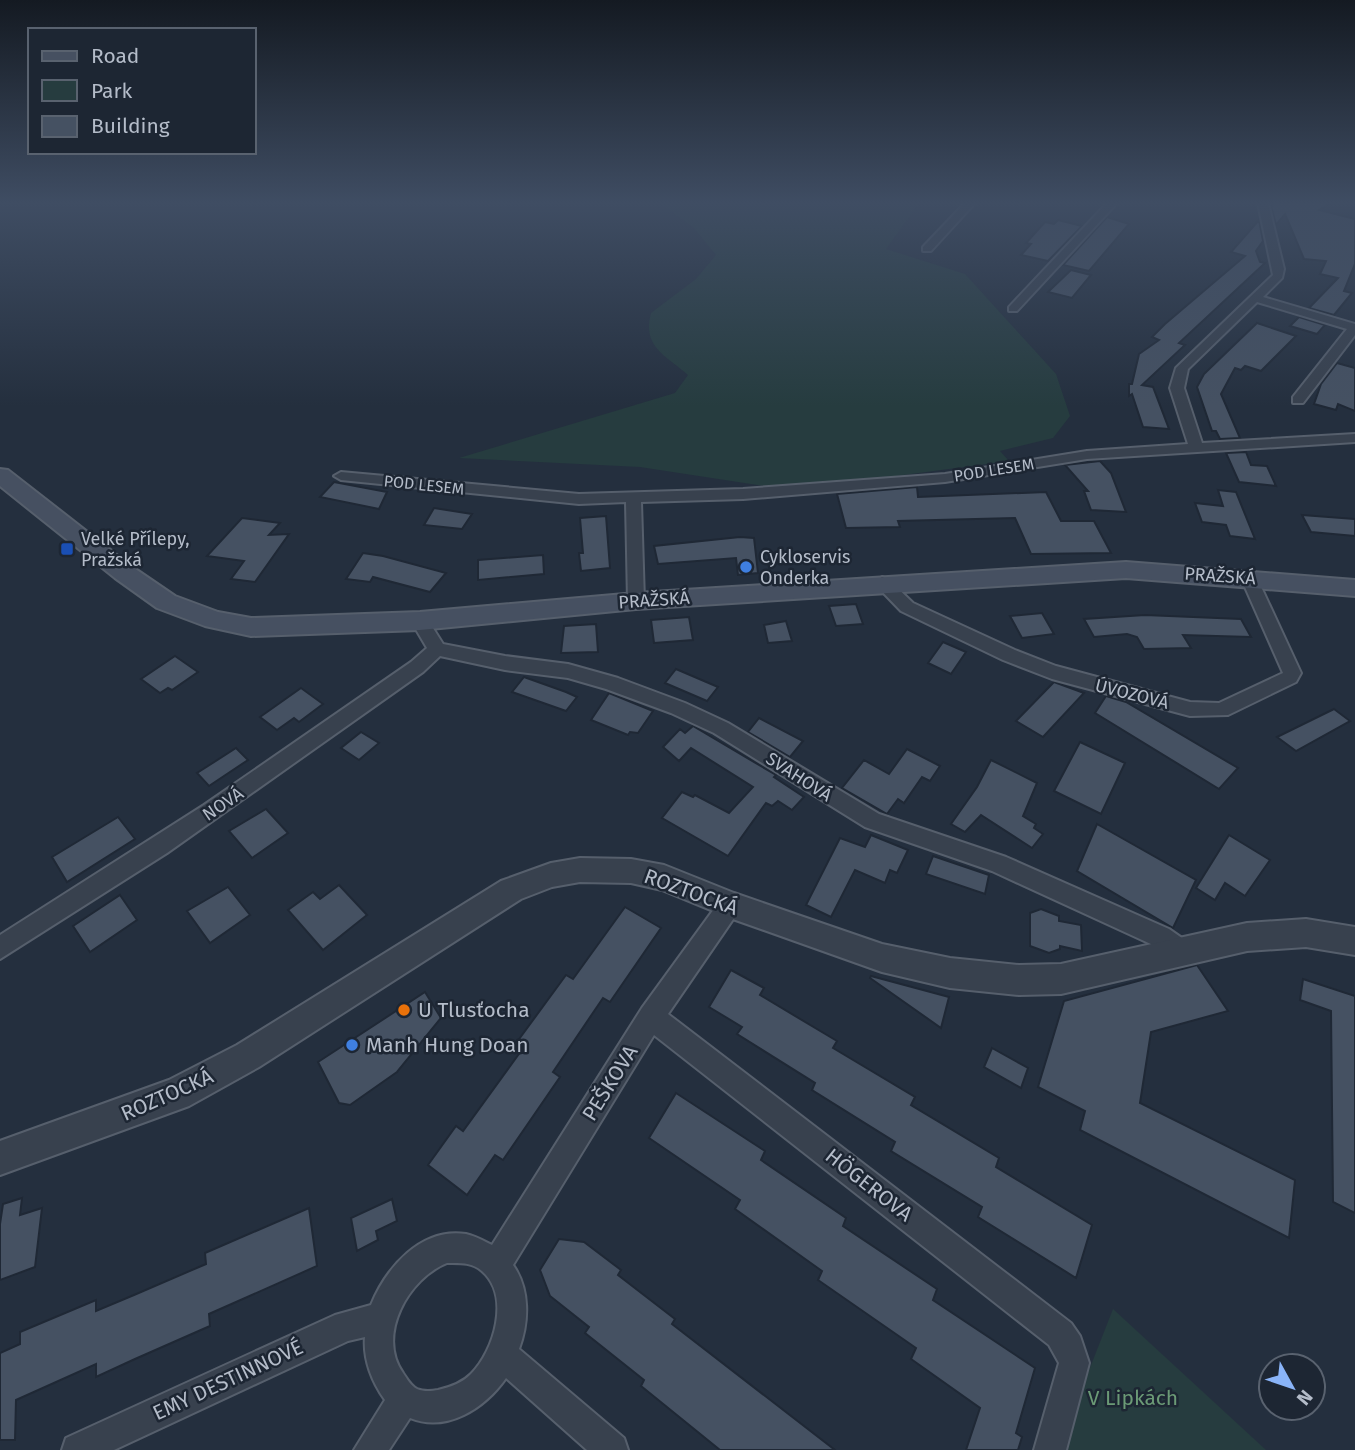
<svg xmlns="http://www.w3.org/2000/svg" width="1355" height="1450" font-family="'Fira Sans',sans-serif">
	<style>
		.green { fill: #263c3f }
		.building { fill: #455162; stroke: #1f2835; stroke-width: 2 }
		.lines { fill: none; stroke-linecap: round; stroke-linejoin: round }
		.minor-casing { stroke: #565f6c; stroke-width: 4 }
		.tertiary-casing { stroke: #565f6c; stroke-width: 4 }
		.secondary-casing { stroke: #565f6c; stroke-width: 4 }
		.minor { fill: #38414e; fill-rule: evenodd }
		.tertiary { fill: #38414e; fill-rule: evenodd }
		.secondary { fill: #465061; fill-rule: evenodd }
		.transit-dot { fill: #1a4fb4; stroke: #1d2633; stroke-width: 2.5 }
		.shop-dot { fill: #3f7fe0; stroke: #1d2633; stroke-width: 2.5 }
		.food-dot { fill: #e8710a; stroke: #1d2633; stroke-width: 2.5 }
		.labels { text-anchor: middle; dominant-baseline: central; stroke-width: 5; stroke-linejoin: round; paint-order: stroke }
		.far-street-label { font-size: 16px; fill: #b4bcc9; stroke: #1d2633 }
		.poi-label { font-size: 18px; fill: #b4bcc9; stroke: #1d2633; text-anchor: start }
		.street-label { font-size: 18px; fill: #b4bcc9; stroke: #1d2633 }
		.near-street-label { font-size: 21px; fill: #b4bcc9; stroke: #1d2633 }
		.near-poi-label { font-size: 21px; fill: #b4bcc9; stroke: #1d2633; text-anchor: start }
		.near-park-label { font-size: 21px; fill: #6b9a76; stroke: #1d2633 }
	</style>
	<rect width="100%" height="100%" fill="#242f3e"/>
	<!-- green -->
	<g class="green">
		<path d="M659,203H919L886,249L965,274L1056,374L1070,416L1053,438L1000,451L1009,461L791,490L640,467L459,458L675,393L688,375C665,355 642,347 651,313L696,279L716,255L693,227Z"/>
		<path d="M1113,1309L1266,1450H1067L1084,1383Z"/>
	</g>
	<!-- building -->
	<g class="building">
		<path d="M1273,203H1331L1319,210L1355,219V264L1344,291L1352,293L1334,315L1309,308L1338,278L1320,274L1326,261L1304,259L1285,214L1276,225L1271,205Z"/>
		<path d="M1107,217L1129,224L1089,271L1063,265Z"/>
		<path d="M1058,220L1082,226L1048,261L1021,255L1031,244L1026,243L1045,222L1054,224Z"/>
		<path d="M1259,220L1263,241L1256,251L1260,262L1265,263L1179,343L1185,345L1142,385L1153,387L1169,429L1143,427L1132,394L1129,396V384H1132L1139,354L1159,340L1152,337L1165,324L1245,256L1231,252Z"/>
		<path d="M1071,270L1091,275L1072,298L1048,292Z"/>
		<path d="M1299,317L1325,325L1317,334L1290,326Z"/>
		<path d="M1257,323L1296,336L1261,371L1245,366L1241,370L1235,368L1221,394L1240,438L1220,439L1216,431H1212L1197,387L1204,374Z"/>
		<path d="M1337,363L1355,368V411L1338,404L1336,410L1314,404L1321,384Z"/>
		<path d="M1246,452L1251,465L1267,466L1276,486L1239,482L1226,453Z"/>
		<path d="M1100,461L1111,473L1126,512L1091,510L1084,491H1088L1065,465Z"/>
		<path d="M334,482L387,492L379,509L320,497Z"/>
		<path d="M917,487L918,497L1046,492L1061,521H1094L1111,553L1031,554L1015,518L898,521L900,527L846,528L837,494Z"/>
		<path d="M1218,490L1236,492L1255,539L1230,536L1226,525L1202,522L1195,503L1223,506Z"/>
		<path d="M434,508L472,514L462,529L424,525Z"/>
		<path d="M1302,515L1355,519V536L1311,532Z"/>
		<path d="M606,516L610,568L581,571L579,553H583L580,518Z"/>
		<path d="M242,518L280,523L269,535L289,534L255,582L231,579L244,561L207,556Z"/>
		<path d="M740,537L754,538L758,573L738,575L736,558L658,564L654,546Z"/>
		<path d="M363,553L383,556L446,573L430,592L373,577L370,582L346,579Z"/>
		<path d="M543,555L544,574L478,580V560Z"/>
		<path d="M856,604L863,624L836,626L829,606Z"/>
		<path d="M1042,613L1054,634L1022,638L1010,616Z"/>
		<path d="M1145,615L1241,619L1251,637L1183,635L1191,648L1144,649L1137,637L1127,634L1094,637L1084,619Z"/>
		<path d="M689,617L693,640L654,643L651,620Z"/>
		<path d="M786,621L792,641L768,643L764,625Z"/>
		<path d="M596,624L598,652L561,653L564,626Z"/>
		<path d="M943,642L966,652L951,674L928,663Z"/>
		<path d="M175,656L198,672L172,690L168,688L160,693L141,679Z"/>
		<path d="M676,669L718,687L707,701L665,683Z"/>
		<path d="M524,677L566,692L577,697L566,711L512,692Z"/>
		<path d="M1054,682L1084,693L1043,737L1016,721Z"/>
		<path d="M301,688L323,704L299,722L294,718L277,730L260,717Z"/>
		<path d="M609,693L653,711L638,733L630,732L628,735L591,720Z"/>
		<path d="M1106,696L1126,702L1238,768L1219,789L1095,713Z"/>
		<path d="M1334,709L1350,721L1296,751L1277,737Z"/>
		<path d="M759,718L803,741L790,757L748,732Z"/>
		<path d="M693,726L776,775L774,777L804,797L792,810L778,801L772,806L766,803L728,856L662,818L682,792L693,797L695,795L729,813L753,787L691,748L679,761L663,747L680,729L685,733Z"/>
		<path d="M361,732L379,743L359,760L341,748Z"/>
		<path d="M1080,742L1125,763L1101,814L1054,791Z"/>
		<path d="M236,748L248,760L209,786L197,773Z"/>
		<path d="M907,749L940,766L930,781L922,777L904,803L898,799L887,814L842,788L864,760L889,774Z"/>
		<path d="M991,760L1037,783L1023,816L1036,824L1034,828L1043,834L1032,848L981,815L965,832L951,824L977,787Z"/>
		<path d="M266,809L288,833L252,858L229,831Z"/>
		<path d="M118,817L135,839L67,882L52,857Z"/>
		<path d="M1097,824L1196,880L1173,928L1077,871Z"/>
		<path d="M871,835L908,850L897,873L890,870L885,883L855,870L831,917L806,905L840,838L865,847Z"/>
		<path d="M1229,835L1270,860L1245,896L1225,883L1215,900L1196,888Z"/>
		<path d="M933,856L989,875L985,894L926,874Z"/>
		<path d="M339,885L367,915L323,950L288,910L313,892L320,899Z"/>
		<path d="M228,887L250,915L210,943L187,911Z"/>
		<path d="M120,895L137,920L90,952L73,926Z"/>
		<path d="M625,907L661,928L610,1002L603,998L553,1072L560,1077L503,1160L495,1155L467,1195L428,1165L456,1126L463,1131L521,1051L514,1046L566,975L573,979Z"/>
		<path d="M1041,909L1059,916V921L1081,925L1082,951L1060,946V949L1049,953L1030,946V913Z"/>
		<path d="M1197,965L1228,1011L1151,1032L1140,1103L1295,1180L1289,1238L1080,1130L1085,1111L1038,1087L1064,1001Z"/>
		<path d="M731,970L764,988L760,995L837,1041L833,1048L915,1097L911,1105L999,1158L996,1167L1092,1225L1076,1278L978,1217L982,1207L891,1151L895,1142L812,1090L815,1083L737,1034L742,1027L709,1007Z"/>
		<path d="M871,976L949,997L941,1028L870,978Z"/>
		<path d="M1303,979L1355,996V1213L1333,1202L1331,1011L1300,1000Z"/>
		<path d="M425,992L441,1018L397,1072L350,1105L339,1103L318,1062Z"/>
		<path d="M992,1048L1028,1068L1021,1088L984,1067Z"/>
		<path d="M676,1093L765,1151L761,1160L846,1218L843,1226L937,1289L933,1300L1035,1368L1016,1433L1022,1437L1018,1450H966L980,1408L911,1359L916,1348L818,1280L822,1271L735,1209L740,1200L649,1138Z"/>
		<path d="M22,1198L20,1215L42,1208L35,1267L0,1280V1224L3,1204Z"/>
		<path d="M392,1199L397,1221L376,1231L378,1240L357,1251L351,1218Z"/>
		<path d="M309,1208L317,1266L209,1314L210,1326L135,1359L96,1377V1364L16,1400L15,1440H0V1353L20,1344V1332L96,1300V1311L134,1295L206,1264L205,1253Z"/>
		<path d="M559,1239L584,1242L621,1270L618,1275L675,1319L672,1324L835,1450H720L641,1386L644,1380L585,1333L589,1327L550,1296L540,1270Z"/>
	</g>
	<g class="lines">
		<!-- minor casing -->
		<g class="minor-casing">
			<g id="minor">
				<path d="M965,203H975L931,251H923V247Z"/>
				<path d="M1107,203H1117L1017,311H1009V307Z"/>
				<path d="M1258,203H1268L1284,269L1282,278L1263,297L1355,324V335L1303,403H1293V397L1347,329L1257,302L1188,369L1184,388L1202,443L1355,434V442L1087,459L945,482L743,499L641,502L644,601L636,607L628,601L626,502L579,504L341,480L334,476L341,472L579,494L743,489L945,474L1087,451L1188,444L1170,388L1176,368L1273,275Z"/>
				<path d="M1249,572L1257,578L1301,673L1296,682L1228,715L1190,716L1052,679L1003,660L901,611L874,583L882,577L888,579L913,603L1015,650L1056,666L1190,702L1219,703L1283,673L1241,578Z"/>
				<path d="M420,615L426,617L443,644L505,656L568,664L618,678L685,703L728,723L879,814L1006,857L1169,929L1189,943L1193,951L1189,959L1181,962L1153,945L992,871L865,827L714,733L671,713L606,689L568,678L505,670L440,656L423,672L167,853L0,959V935L204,805L411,662L427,648L411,621Z"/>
				<path d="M730,895L738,898L741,905L738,912L668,1014L1071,1323L1080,1336L1089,1363L1066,1450H1034L1059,1363L1049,1345L654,1035L513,1265C530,1289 529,1322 519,1349L624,1438L628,1450H587L506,1378C485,1408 447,1433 410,1418L389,1450H354L385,1400C372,1382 363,1359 365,1337L348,1341L114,1450H62L66,1438L335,1315L371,1305C386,1268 421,1227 466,1234C475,1236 484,1241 492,1245L642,1008L722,898ZM447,1263C459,1263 472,1262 482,1271C511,1296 494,1351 471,1374C462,1383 451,1387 438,1390C432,1391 424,1392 417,1389C411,1386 407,1379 403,1373C376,1335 409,1278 447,1263Z"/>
			</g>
		</g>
		<!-- tertiary casing -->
		<g class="tertiary-casing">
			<path id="tertiary" d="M580,858L631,859L664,865L734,893L882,944L950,958L1019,965L1061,964L1247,923L1306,919L1355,927V955L1306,947L1247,951L1061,994L1019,995L950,988L882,972L730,918L662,890L631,883L580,882L552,887L521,899L259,1067L189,1106L0,1175V1141L169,1080L237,1045L501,881L551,863Z"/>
		</g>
		<!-- secondary casing -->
		<g class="secondary-casing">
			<path id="secondary" d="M0,469L8,470L131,566L175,596L218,612L251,618L420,612L636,593L1126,562L1355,580V596L1126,578L636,609L420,630L251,636L205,626L157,608L115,578L0,486Z"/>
		</g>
		<!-- minor -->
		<use href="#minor" class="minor"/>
		<!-- tertiary -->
		<use href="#tertiary" class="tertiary"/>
		<!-- secondary -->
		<use href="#secondary" class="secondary"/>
	</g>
	<!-- sky -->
	<linearGradient id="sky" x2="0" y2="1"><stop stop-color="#141a22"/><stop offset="0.5" stop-color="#3f4d63"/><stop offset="1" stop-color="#3f4d63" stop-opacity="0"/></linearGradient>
	<rect width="1355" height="406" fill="url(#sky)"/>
	<!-- markers -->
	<rect class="transit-dot" x="60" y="542" width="14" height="14" rx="3.5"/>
	<g class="shop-dot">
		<circle cx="746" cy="567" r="7"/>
		<circle cx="352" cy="1045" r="7"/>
	</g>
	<circle class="food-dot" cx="404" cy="1010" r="7"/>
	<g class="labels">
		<!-- far-street labels -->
		<g class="far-street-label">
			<text transform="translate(994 470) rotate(-9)">POD LESEM</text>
			<text transform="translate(424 485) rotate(6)">POD LESEM</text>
		</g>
		<!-- poi labels -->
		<g class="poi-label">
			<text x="81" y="539">Velké Přílepy,<tspan x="81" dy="21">Pražská</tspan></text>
			<text x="760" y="557">Cykloservis<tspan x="760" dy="21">Onderka</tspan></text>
		</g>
		<!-- street labels -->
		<g class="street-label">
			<text transform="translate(1220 576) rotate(4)">PRAŽSKÁ</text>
			<text transform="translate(654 600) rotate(-4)">PRAŽSKÁ</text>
			<text transform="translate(1132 694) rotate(14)">ÚVOZOVÁ</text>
			<text transform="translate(799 777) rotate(33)">SVAHOVÁ</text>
			<text transform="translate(223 804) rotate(-34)">NOVÁ</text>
		</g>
		<!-- near-street labels -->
		<g class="near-street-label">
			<text transform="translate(691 892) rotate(20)">ROZTOCKÁ</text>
			<text transform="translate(610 1083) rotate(-58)">PEŠKOVA</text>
			<text transform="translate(167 1095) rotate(-24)">ROZTOCKÁ</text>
			<text transform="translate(869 1185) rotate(38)">HÖGEROVA</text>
			<text transform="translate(228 1380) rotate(-25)">EMY DESTINNOVÉ</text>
		</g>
		<!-- near-poi labels -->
		<g class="near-poi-label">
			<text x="418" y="1010">U Tlusťocha</text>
			<text x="366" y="1045">Manh Hung Doan</text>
		</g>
		<!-- near-park labels -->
		<g class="near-park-label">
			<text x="1133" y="1398">V Lipkách</text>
		</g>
	</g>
	<!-- legend -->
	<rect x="28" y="28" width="228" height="126" fill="#1d2633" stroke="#59626f" stroke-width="2"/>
	<rect x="42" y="51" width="35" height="10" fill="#465061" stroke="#59626f" stroke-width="2"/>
	<text x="91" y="63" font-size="21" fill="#b4bcc9">Road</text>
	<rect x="42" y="80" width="35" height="21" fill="#263c3f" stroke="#59626f" stroke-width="2"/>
	<text x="91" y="98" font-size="21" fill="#b4bcc9">Park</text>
	<rect x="42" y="116" width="35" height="21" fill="#455162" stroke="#59626f" stroke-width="2"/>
	<text x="91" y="133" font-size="21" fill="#b4bcc9">Building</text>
	<!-- north arrow -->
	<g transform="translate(1292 1387) rotate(130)"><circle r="33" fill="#1d2633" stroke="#59626f" stroke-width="2"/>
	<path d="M0-5L12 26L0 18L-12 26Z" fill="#8ab4f8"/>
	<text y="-10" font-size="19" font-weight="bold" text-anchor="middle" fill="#b4bcc9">N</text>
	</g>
</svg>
